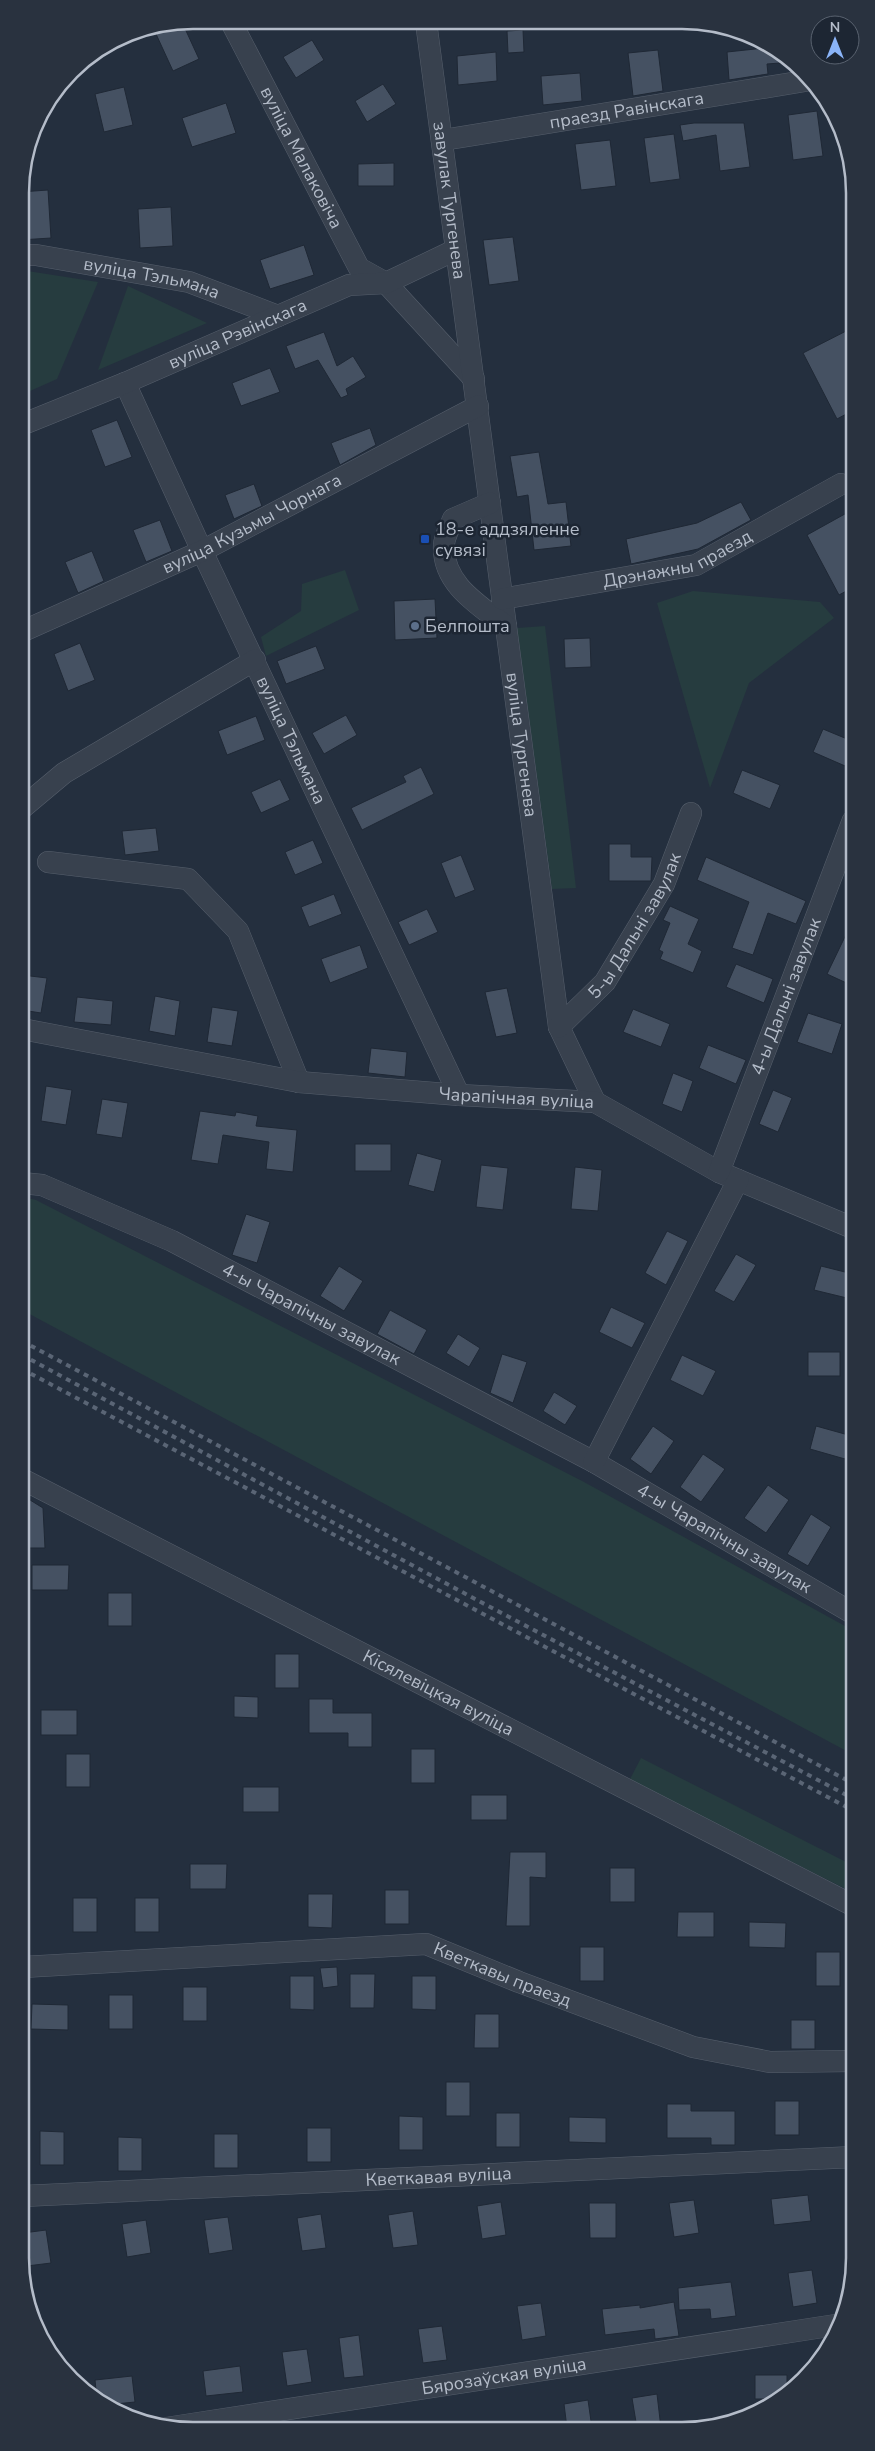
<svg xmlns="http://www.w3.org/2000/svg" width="875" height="2451" font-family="'Nunito Sans',sans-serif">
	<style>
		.green { fill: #263c3f }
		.building { fill: #455162; stroke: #1f2835 }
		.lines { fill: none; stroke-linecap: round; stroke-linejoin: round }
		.minor-casing { stroke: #565f6c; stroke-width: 22 }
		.minor { stroke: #38414e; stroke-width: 21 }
		.rail { stroke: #5a6575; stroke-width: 4; stroke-dasharray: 5 5; stroke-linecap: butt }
		.transit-dot { fill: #1a4fb4; stroke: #1d2633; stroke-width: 2 }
		.service-dot { fill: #5c6f8a; stroke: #1d2633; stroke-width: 2 }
		.labels { text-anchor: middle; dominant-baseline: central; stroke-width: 5; stroke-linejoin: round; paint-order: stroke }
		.street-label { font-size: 18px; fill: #b4bcc9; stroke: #1d2633 }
		.poi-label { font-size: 18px; fill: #b4bcc9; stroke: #1d2633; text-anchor: start }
		.rim { fill: none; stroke: #b4bcc9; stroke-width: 2.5 }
	</style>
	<rect width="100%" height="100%" fill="#242f3e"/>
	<!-- green -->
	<g class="green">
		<path d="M21,270L98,282L57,379L21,395Z"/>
		<path d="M128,286L207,323L98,370Z"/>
		<path d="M345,570L359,610L266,656L261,637L301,611L302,584Z"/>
		<path d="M693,591L820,602L834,618L749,683L710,788L657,603Z"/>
		<path d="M545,626L576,888L552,889L517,628Z"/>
		<path d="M22,1197L36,1200L584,1482L854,1631V1755L22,1310Z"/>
		<path d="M641,1758L854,1866V1893L629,1781Z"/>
	</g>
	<!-- building -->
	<g class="building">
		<path d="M182,22L199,59L173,71L156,34Z"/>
		<path d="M523,30L524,52L508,53L507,31Z"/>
		<path d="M312,40L324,60L296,78L283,57Z"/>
		<path d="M774,47L793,62L767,64L768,74L729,80L727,52Z"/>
		<path d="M658,50L663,91L633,96L628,53Z"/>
		<path d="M496,52L497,81L458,85L457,56Z"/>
		<path d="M580,73L582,101L543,105L541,76Z"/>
		<path d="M383,84L396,104L367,122L355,101Z"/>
		<path d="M124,87L133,125L104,132L95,94Z"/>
		<path d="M226,103L236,133L192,147L182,118Z"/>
		<path d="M817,111L823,156L793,160L788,115Z"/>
		<path d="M694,123H744L750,167L720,171L716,135L683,141L680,125Z"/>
		<path d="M674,134L680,179L650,183L644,138Z"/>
		<path d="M610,140L616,186L581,190L575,144Z"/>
		<path d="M394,163V186H358V164Z"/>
		<path d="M48,190L51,238L20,240V192Z"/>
		<path d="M171,207L173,246L140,248L138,209Z"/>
		<path d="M513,237L519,281L489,285L483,240Z"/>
		<path d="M304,245L314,275L270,289L260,260Z"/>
		<path d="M852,328V411L837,419L803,353Z"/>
		<path d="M324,332L337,366L353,356L366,377L346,389L348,395L341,398L318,360L295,369L286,346Z"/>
		<path d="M270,368L280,392L241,406L232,383Z"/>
		<path d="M117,420L132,457L105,467L91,430Z"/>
		<path d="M370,428L376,445L340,465L331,443Z"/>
		<path d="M539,452L548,504L566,502L571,546L534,550L528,495L517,497L510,456Z"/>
		<path d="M254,484L262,506L234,519L225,495Z"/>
		<path d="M741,502L751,520L698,549L631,564L626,539L697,523Z"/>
		<path d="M852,510V588L839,595L807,535Z"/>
		<path d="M160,520L172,551L146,562L133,530Z"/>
		<path d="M92,551L104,581L78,593L65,562Z"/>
		<path d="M435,599L437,638L395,640L394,601Z"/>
		<path d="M590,638L591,667L565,668L564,639Z"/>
		<path d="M80,643L95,680L68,691L54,654Z"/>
		<path d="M316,646L325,669L286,684L277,661Z"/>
		<path d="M346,715L357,735L324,754L312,733Z"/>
		<path d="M256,716L265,740L227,755L218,731Z"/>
		<path d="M823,729L852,741V769L813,752Z"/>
		<path d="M421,767L434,794L362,830L351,808L406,782L403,776Z"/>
		<path d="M742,770L780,785L770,809L733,793Z"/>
		<path d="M280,779L290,800L261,813L251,792Z"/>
		<path d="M156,828L159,851L125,855L122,831Z"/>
		<path d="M313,840L323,863L295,875L285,852Z"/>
		<path d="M609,844H631V857H652L651,881H609Z"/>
		<path d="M461,855L475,890L455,898L441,863Z"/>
		<path d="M706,857L806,901L796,924L768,913L753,955L732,948L749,902L697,880Z"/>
		<path d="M334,894L342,914L309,927L301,907Z"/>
		<path d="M670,906L699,919L688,944L702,951L693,973L660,959L663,952L659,950L670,923L663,920Z"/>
		<path d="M427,909L438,932L409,945L398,922Z"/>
		<path d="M853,920V986L827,974Z"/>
		<path d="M360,945L368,968L330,983L321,959Z"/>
		<path d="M736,964L773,979L764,1003L726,987Z"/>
		<path d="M22,975L47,978L41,1013L22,1010Z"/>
		<path d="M507,988L517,1033L496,1037L485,992Z"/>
		<path d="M155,996L180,1001L175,1036L149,1031Z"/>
		<path d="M77,997L113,1001L111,1025L74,1022Z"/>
		<path d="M212,1007L238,1011L232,1046L207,1042Z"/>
		<path d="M633,1009L670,1024L661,1047L623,1032Z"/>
		<path d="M808,1013L842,1024L832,1054L797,1042Z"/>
		<path d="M708,1045L746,1060L736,1084L699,1068Z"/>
		<path d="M371,1048L407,1052L405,1077L368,1073Z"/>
		<path d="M673,1073L693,1081L682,1112L662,1104Z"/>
		<path d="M46,1086L72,1090L66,1125L41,1121Z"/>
		<path d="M773,1090L792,1098L778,1132L759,1124Z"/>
		<path d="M102,1099L128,1103L122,1138L96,1134Z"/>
		<path d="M200,1111L235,1116L236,1112L258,1116L256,1126L297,1130L293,1172L266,1169L269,1142L223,1135L218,1164L191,1160Z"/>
		<rect x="355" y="1144" width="36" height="27"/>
		<path d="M417,1153L442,1160L434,1192L408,1185Z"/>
		<path d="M481,1165L508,1168L503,1210L476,1207Z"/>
		<path d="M575,1167L602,1170L598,1211L571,1209Z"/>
		<path d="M246,1214L270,1222L257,1263L232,1255Z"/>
		<path d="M667,1231L688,1241L666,1285L645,1273Z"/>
		<path d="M736,1254L756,1265L734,1302L714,1291Z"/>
		<path d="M339,1266L363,1281L344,1311L320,1296Z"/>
		<path d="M821,1266L853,1274L851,1299L814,1290Z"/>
		<path d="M611,1307L645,1323L632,1348L599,1332Z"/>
		<path d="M390,1310L427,1330L414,1354L377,1334Z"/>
		<path d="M458,1334L480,1348L469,1367L446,1353Z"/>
		<rect x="808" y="1352" width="32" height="24"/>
		<path d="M502,1354L527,1362L513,1403L490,1393Z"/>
		<path d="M682,1355L716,1371L703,1396L670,1380Z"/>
		<path d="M554,1392L577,1406L565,1425L543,1411Z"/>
		<path d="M653,1426L674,1441L651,1474L630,1459Z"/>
		<path d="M816,1426L852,1436L845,1459L810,1449Z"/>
		<path d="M703,1454L725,1469L701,1502L680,1487Z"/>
		<path d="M768,1485L789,1500L766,1533L744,1518Z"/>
		<path d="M22,1495L43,1508L45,1548H22Z"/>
		<path d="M811,1514L831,1527L808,1566L787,1554Z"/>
		<path d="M32,1565H69L68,1590H32Z"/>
		<rect x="108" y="1593" width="24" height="33"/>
		<rect x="275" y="1654" width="24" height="34"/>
		<path d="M234,1696L258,1697V1718L234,1717Z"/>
		<path d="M309,1699H333V1713H372V1747H348V1733H309Z"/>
		<rect x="41" y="1710" width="36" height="25"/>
		<rect x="411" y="1749" width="24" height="34"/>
		<rect x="66" y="1754" width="24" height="33"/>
		<rect x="243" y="1787" width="36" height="25"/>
		<rect x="471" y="1795" width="36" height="25"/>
		<path d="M510,1852H546V1878L530,1877V1926H506Z"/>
		<path d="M190,1864H227L226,1889H190Z"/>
		<rect x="610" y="1868" width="25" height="34"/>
		<rect x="385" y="1890" width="24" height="34"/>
		<path d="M308,1894H333L332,1928L308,1927Z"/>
		<rect x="73" y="1898" width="24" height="34"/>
		<rect x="135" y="1898" width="24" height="34"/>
		<path d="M678,1912H714V1937H677Z"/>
		<path d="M749,1922L786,1923L785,1948L749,1947Z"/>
		<rect x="580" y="1947" width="24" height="34"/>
		<rect x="816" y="1952" width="24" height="34"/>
		<path d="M337,1967L338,1986L323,1988L320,1968Z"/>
		<path d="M350,1974H375L374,2008H350Z"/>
		<path d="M290,1976H314V2010L290,2009Z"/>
		<path d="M412,1976H436V2010L412,2009Z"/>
		<rect x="183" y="1987" width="24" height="34"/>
		<rect x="109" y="1995" width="24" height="34"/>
		<path d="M32,2004L68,2005V2030L31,2029Z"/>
		<path d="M475,2014H499V2048H474Z"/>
		<rect x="791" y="2020" width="24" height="29"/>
		<rect x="446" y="2082" width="24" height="34"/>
		<rect x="775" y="2101" width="24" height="34"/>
		<path d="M667,2104H691V2111H735V2145H711V2138H667Z"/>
		<rect x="496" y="2113" width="24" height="34"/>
		<path d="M399,2116L423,2117V2150H399Z"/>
		<path d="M569,2117L606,2118V2143L569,2142Z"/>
		<rect x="307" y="2128" width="24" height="34"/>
		<path d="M40,2131L64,2132V2165H40Z"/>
		<rect x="214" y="2134" width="24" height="34"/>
		<path d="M118,2137L142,2138V2171H118Z"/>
		<path d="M808,2195L811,2221L774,2225L771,2199Z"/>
		<path d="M694,2200L699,2233L674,2237L669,2203Z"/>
		<path d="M501,2202L506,2235L482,2239L477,2206Z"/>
		<path d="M589,2203H616V2238H590Z"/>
		<path d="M413,2211L418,2245L393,2248L388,2215Z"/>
		<path d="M321,2214L326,2248L302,2251L297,2218Z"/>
		<path d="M228,2217L233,2250L209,2254L204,2220Z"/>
		<path d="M146,2220L151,2253L127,2257L122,2224Z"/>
		<path d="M46,2230L51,2263L27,2266L23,2233Z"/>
		<path d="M812,2270L817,2303L793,2307L788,2273Z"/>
		<path d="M731,2282L736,2316L711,2319L710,2309L679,2310L678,2288Z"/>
		<path d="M674,2302L679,2336L655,2339L654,2329L605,2335L602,2309L640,2305V2308Z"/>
		<path d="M541,2303L546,2336L522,2340L517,2306Z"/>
		<path d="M442,2326L447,2360L423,2363L418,2329Z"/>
		<path d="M359,2335L364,2376L344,2378L339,2338Z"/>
		<path d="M307,2349L312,2382L287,2386L282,2352Z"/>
		<path d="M240,2366L243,2392L206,2396L203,2371Z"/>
		<path d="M755,2375H787V2393L780,2399H755Z"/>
		<path d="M132,2376L135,2402L105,2405L97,2400L95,2380Z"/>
		<path d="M657,2394L661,2428H637L632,2398Z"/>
		<path d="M588,2400L592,2428H567L564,2404Z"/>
	</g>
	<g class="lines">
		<!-- minor casing -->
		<g class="minor-casing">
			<g id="minor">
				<path id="s1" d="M230,20L359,268L386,283L474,379"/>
				<path id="s2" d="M426,22L559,1027L595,1102"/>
				<path id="s3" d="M443,140L811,80"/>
				<path id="s4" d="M20,255H36L189,282L278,316"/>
				<path id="s5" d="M125,383L202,551L459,1095"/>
				<path id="s6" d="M21,425L125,383L349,285L386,283L455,250"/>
				<path d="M490,503L453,519C450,527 444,537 444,545C442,584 479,605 506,626"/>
				<path id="s7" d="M502,599L696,565L841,484"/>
				<path id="s8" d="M21,632L202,551L478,406"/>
				<path d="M21,809L64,773L255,660"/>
				<path d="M48,862L188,879L238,931L299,1082"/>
				<path id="s9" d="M559,1027L605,982L664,884L691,813"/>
				<path id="s10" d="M22,1029L299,1082L459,1095L595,1102L719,1172L853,1228"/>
				<path id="s11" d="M719,1172L853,820"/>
				<path id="s12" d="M22,1183L42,1185L172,1241L594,1462L854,1614"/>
				<path d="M594,1462L738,1180"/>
				<path id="s13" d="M22,1479L854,1906"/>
				<path id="s14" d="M23,1967L426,1944L519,1982L693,2047L770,2062L854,2061"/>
				<path id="s15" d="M23,2196L854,2157"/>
				<path id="s16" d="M166,2428L842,2324"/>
			</g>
		</g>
		<!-- minor -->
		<use href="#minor" class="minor"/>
		<!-- rail -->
		<g class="rail">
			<path d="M22,1341L854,1784"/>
			<path d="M22,1355L475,1599L854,1799"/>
			<path d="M22,1369L854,1811"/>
		</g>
	</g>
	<!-- markers -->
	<rect class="transit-dot" x="420" y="534" width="10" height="10" rx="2.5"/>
	<circle class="service-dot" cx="415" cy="626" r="5"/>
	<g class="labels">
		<!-- street labels -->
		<g class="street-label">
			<text stroke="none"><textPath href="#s3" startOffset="186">праезд Равінскага</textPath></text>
			<text stroke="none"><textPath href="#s1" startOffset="155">вуліца Малаковіча</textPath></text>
			<text stroke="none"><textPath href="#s2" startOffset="180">завулак Тургенева</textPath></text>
			<text stroke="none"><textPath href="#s4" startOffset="134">вуліца Тэльмана</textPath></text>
			<text stroke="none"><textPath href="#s6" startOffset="235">вуліца Рэвінскага</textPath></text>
			<text stroke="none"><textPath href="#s8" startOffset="255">вуліца Кузьмы Чорнага</textPath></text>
			<text stroke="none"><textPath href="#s7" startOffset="181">Дрэнажны праезд</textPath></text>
			<text stroke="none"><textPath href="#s5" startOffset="394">вуліца Тэльмана</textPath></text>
			<text stroke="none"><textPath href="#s2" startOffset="729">вуліца Тургенева</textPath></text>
			<text stroke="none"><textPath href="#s9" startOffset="128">5-ы Дальні завулак</textPath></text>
			<text stroke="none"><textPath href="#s11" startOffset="188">4-ы Дальні завулак</textPath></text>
			<text stroke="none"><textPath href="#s10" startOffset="500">Чарапічная вуліца</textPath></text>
			<text stroke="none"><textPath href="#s12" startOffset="319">4-ы Чарапічны завулак</textPath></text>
			<text stroke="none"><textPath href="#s12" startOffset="789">4-ы Чарапічны завулак</textPath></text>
			<text stroke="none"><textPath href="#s13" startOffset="468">Кісялевіцкая вуліца</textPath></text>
			<text stroke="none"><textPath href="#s14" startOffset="486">Кветкавы праезд</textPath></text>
			<text stroke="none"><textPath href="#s15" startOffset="416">Кветкавая вуліца</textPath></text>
			<text stroke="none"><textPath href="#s16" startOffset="342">Бярозаўская вуліца</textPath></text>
		</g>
		<!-- poi labels -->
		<g class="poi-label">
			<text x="435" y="529">18-е аддзяленне<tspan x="435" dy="21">сувязі</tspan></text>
			<text x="425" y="626">Белпошта</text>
		</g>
	</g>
	<!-- crop -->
	<path d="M0 0H875V2451H0ZM193 29H682A164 164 0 0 1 846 193V2258A164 164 0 0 1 682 2422H193A164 164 0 0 1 29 2258V193A164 164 0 0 1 193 29Z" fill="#29323f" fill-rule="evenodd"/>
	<path class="rim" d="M193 29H682A164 164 0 0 1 846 193V2258A164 164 0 0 1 682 2422H193A164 164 0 0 1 29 2258V193A164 164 0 0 1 193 29Z"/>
	<!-- north arrow -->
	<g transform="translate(835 40)"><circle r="24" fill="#1d2633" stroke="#59626f"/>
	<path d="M0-4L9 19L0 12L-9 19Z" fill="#8ab4f8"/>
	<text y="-8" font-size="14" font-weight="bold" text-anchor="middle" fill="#b4bcc9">N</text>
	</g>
</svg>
